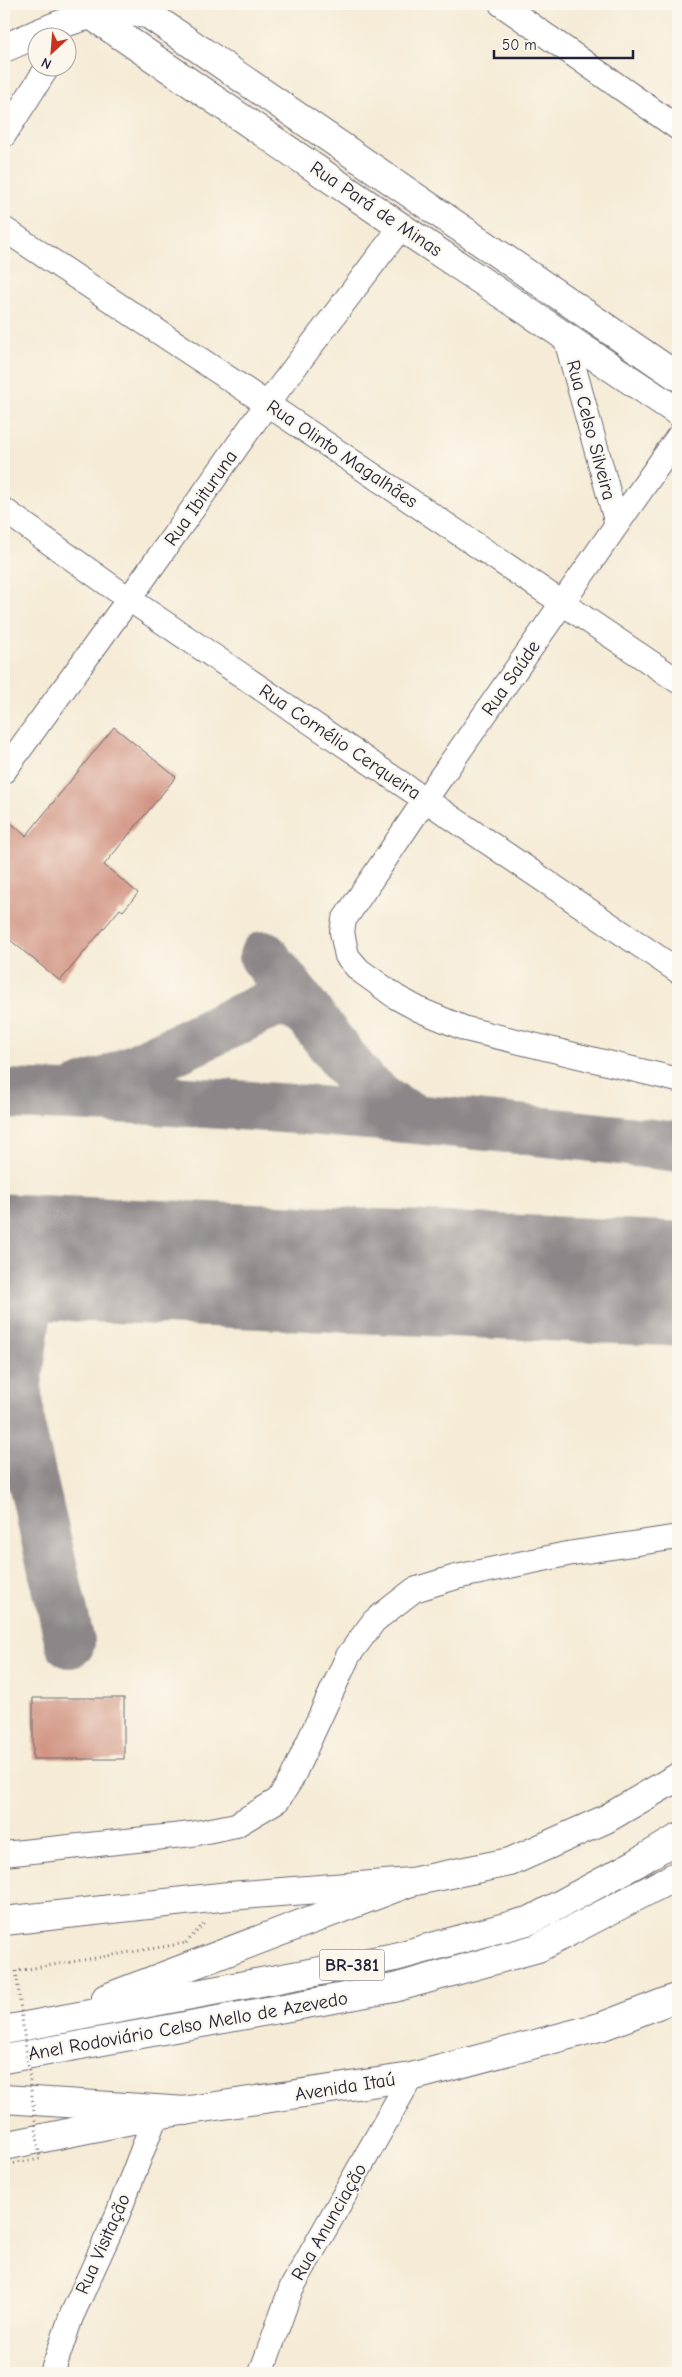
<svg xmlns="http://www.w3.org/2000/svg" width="682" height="2377" font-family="'Comic Neue',sans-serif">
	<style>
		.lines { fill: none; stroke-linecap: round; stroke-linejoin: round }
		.taxiway { stroke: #8c8688; stroke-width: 50 }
		.runway { stroke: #8c8688; stroke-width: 125 }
		.building { fill: #d19483 }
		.minor-casing { stroke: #6c6871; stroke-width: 26 }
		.major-casing { stroke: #6c6871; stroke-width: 30 }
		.highway-casing { stroke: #6c6871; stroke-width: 30 }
		.path { stroke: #6c6871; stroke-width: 3; stroke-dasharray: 1 4; stroke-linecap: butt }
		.minor { stroke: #fff; stroke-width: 24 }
		.major { stroke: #fff; stroke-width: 28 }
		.highway { stroke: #fff; stroke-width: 28 }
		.path-bridge { stroke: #6c6871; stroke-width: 3; stroke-dasharray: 1 4; stroke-linecap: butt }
		.labels { text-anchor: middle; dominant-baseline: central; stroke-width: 4.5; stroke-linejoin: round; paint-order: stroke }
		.shield { fill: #fbf7ec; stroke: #636270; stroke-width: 1 }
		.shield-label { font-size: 18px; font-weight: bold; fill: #22223b }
		.street-label { font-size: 19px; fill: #22223b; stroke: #fbf7ec }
	</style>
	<rect width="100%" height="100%" fill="#fbf7ec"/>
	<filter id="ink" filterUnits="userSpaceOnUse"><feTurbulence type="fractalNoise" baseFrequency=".02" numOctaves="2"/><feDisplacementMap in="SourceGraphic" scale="10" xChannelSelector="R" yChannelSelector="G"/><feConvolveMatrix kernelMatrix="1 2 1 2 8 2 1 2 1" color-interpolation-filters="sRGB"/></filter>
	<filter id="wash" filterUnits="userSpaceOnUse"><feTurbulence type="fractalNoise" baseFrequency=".0096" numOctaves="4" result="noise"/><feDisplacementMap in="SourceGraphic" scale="20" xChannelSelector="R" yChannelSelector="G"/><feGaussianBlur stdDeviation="1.12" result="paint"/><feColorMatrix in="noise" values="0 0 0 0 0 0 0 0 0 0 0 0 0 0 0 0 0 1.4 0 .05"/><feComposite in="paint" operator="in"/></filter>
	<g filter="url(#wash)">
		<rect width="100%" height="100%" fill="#f5ebd6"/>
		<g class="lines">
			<!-- taxiway -->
			<g class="taxiway">
				<path d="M264,956L364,1086L394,1108L415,1119"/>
				<path d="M81,1090L111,1080L271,1004L288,1003L307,1012"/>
				<path d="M4,1094C229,1100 454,1120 678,1147"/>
				<path d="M18,1256L31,1280L17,1384L21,1431L70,1643"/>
			</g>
			<!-- runway -->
			<path class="runway" d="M4,1256L678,1284"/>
		</g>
		<g id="blocks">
			<!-- building -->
			<g class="building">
				<path d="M114,727L176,777L104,865L138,893L123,911L120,909L60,981L4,935V817L26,836Z"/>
				<rect x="33" y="1698" width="91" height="61"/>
			</g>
		</g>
	</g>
	<g filter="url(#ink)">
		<use href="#blocks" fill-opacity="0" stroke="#6c6871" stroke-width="1"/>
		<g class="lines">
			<!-- minor casing -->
			<g class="minor-casing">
				<g id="minor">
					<path d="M501,4L678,128"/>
					<path d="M4,135L47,68"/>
					<path d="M4,229L267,404L678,681"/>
					<path d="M565,336L617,524"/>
					<path d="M678,437L425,800L344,920L342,932L347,956L359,970L373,980L396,997L420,1010L466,1029L678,1080"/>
					<path d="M4,510L129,599L678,971"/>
					<path d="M4,771L129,599L267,404L401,227"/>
					<path d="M4,1854L192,1834L236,1825L278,1800L291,1780L348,1656L374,1621L414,1590L456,1577L567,1554L678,1537"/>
					<path d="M52,2373L71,2317L117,2216L156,2115"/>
					<path d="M261,2373L291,2289L411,2077"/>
				</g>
			</g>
			<!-- major casing -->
			<g class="major-casing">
				<g id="major">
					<path d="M82,9L401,227L678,412"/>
					<path d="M4,48C57,26 88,6 148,14L678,377"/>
					<path d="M4,1921L229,1896L411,1882L510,1862L606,1819L678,1777"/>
					<path d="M4,2146L156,2115L411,2077L603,2026L678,1997"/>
				</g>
			</g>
			<!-- highway casing -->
			<g class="highway-casing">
				<g id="highway">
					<path d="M106,1998L411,1882"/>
					<path d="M4,2030L395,1957L531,1920L635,1864L678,1838"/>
					<path d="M4,2059L394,1988L538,1948L678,1875"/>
					<path d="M4,2099L186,2111"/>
				</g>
			</g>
			<!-- path -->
			<path class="path" d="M186,1943L206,1921"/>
			<!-- minor -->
			<use href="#minor" class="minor"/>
			<!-- major -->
			<use href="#major" class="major"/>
			<!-- highway -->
			<use href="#highway" class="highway"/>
			<!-- path-bridge -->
			<path class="path-bridge" d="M4,2165L40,2159L16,1971L186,1943"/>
		</g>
	</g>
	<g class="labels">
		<!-- shield labels -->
		<rect class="shield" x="319.5" y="1949.5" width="65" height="31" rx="4"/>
		<g class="shield-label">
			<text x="352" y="1965">BR-381</text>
		</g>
		<!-- street labels -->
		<g class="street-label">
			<text transform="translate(376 209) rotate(34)">Rua Pará de Minas</text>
			<text transform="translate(591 430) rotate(75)">Rua Celso Silveira</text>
			<text transform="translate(342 454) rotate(34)">Rua Olinto Magalhães</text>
			<text transform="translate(201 498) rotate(-55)">Rua Ibituruna</text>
			<text transform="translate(511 678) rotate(-55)">Rua Saúde</text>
			<text transform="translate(340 742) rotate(34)">Rua Cornélio Cerqueira</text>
			<text transform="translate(188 2026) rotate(-10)">Anel Rodoviário Celso Mello de Azevedo</text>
			<text transform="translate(345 2087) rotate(-9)">Avenida Itaú</text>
			<text transform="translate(329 2222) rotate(-60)">Rua Anunciação</text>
			<text transform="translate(103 2244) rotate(-66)">Rua Visitação</text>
		</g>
	</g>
	<!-- margin -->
	<rect width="682" height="2377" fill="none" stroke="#fbf7ec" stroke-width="20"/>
	<!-- north arrow -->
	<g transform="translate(52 52) rotate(206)"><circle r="24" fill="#fbf7ec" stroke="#a4a2a5"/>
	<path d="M0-4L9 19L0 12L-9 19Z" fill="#c8321e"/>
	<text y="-8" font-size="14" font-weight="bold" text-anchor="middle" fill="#22223b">N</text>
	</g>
	<!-- scale -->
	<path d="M494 50v8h139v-8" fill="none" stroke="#22223b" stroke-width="2.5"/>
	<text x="502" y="50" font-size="15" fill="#22223b" stroke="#fbf7ec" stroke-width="4" paint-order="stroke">50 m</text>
</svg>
